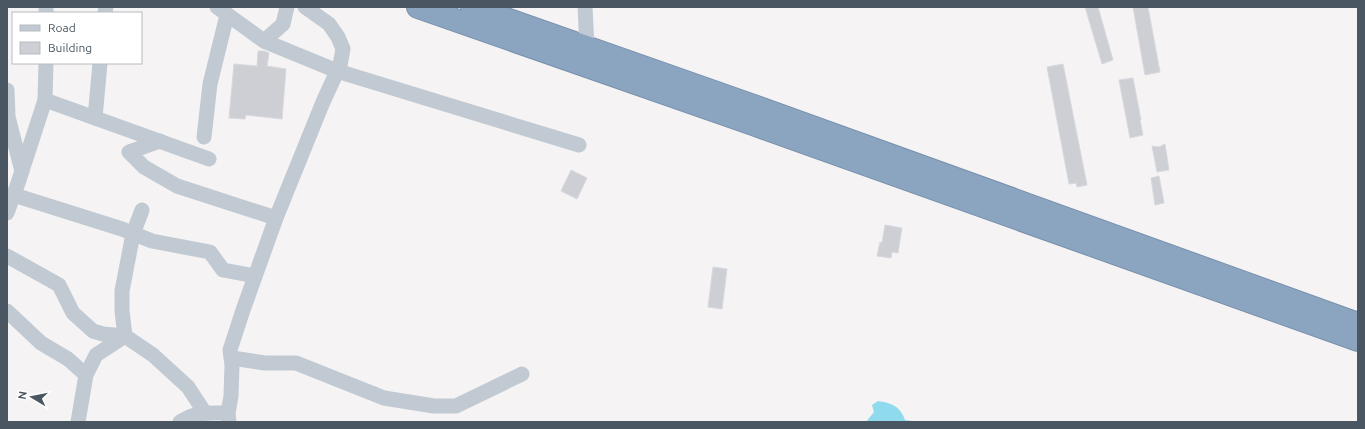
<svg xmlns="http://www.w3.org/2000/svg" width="1365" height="429" font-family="Ubuntu,sans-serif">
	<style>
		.water { fill: #90daee }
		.building { fill: #cdcfd5; stroke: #d7d9de }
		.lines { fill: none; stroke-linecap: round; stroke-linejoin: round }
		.highway-casing { stroke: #7690ad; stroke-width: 24 }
		.minor { stroke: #c1cad2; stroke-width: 15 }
		.highway { stroke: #8ba5c1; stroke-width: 22 }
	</style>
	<rect width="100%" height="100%" fill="#f5f3f3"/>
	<!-- water -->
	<path class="water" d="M878,401C891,403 900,406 905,420L919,422H866L874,412L872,405Z"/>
	<!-- building -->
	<g class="building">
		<path d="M1085,7H1098L1113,60L1102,64Z"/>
		<path d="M1133,7H1148L1160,72L1145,75Z"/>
		<path d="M258,51H264L269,53L267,66L286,69L282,119L246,115L245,119L229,118L234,64L257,66Z"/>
		<path d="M1063,64L1087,185L1077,187L1076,183L1069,184L1047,67Z"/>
		<path d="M1133,78L1141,120H1140L1143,135L1130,138L1119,80Z"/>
		<path d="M1165,144L1169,170L1157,172L1152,146L1159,147Z"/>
		<path d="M571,170L587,178L577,199L561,191Z"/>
		<path d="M1159,176L1164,203L1155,205L1151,178Z"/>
		<path d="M885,225L902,228L898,253L892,252L891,258L877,256L880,242L882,243Z"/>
		<path d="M713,267L727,269L722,309L708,307Z"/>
	</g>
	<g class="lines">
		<!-- highway casing -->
		<g class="highway-casing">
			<g id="highway">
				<path d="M418,7L753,124L1358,340"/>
				<path d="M472,7L748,104L1358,324"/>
			</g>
		</g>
		<!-- minor -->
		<g class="minor">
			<path d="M217,7L264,41L283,24L287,7"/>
			<path d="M585,7L587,47"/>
			<path d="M46,13V7"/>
			<path d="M105,13L106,7"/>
			<path d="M264,41L337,71L579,145"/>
			<path d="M46,63L45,100L209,159"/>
			<path d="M7,90L8,117L22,171"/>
			<path d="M95,118L100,63"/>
			<path d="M204,137L210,84L227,15"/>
			<path d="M160,141L129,152L144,167L177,186L276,218"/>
			<path d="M14,195L122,229L152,241L210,252L223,270L255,276"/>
			<path d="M7,213L18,183L45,100"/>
			<path d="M7,256L59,285L73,313L93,331L103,334L125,336L153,355L188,387L205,413"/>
			<path d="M7,311L41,343L68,359L86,375"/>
			<path d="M232,358L265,363H296L384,398L434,406H456L522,374"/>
			<path d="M78,422L86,375L96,355L125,336L122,311V291L133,234L142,210"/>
			<path d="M180,422C197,411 209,413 228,413"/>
			<path d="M229,422L228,413L231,396L232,365L230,350L243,310L276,218L323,102L340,65L343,49L338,37L329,24L305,7"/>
		</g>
		<!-- highway -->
		<use href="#highway" class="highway"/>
	</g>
	<!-- border -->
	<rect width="1365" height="429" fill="none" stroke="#4a5661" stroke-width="16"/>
	<!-- legend -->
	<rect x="12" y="12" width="130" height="52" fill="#ffffff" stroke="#b7bbc0"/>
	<rect x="20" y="25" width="20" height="6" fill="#c1cad2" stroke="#b7bbc0"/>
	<text x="48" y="32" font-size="12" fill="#4a5661">Road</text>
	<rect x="20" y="42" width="20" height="12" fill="#cdcfd5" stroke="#b7bbc0"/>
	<text x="48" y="52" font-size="12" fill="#4a5661">Building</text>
	<!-- north arrow -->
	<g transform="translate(32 397) rotate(280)" stroke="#ffffff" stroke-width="3" paint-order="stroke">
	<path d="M0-3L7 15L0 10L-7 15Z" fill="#4a5661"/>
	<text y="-6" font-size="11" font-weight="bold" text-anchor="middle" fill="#4a5661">N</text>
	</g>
</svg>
